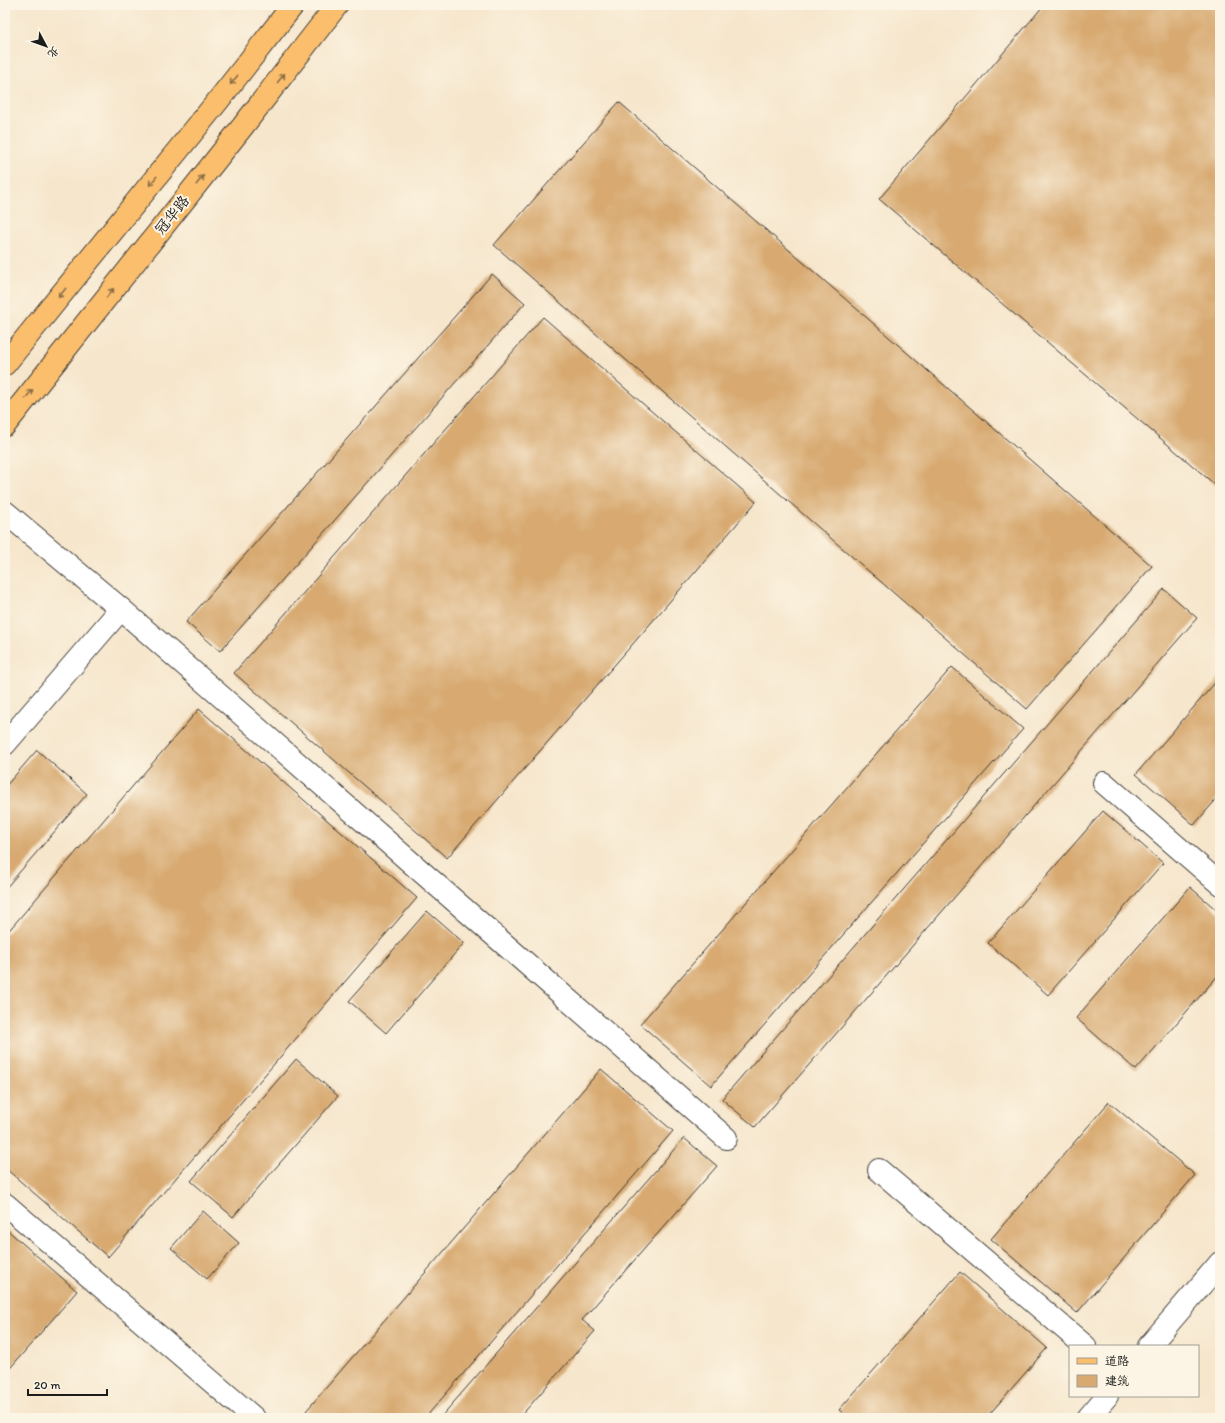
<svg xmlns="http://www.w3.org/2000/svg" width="1225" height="1423" font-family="Itim,'LXGW WenKai TC',sans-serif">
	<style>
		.building { fill: #d8aa72 }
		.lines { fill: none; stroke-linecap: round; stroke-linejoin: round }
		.minor-casing { stroke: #3d3a36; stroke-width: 24 }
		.major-casing { stroke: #3d3a36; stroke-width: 24 }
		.minor { stroke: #fff; stroke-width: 22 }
		.major { stroke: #fabe6d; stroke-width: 22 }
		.oneway { stroke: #8b6d44 }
		.labels { text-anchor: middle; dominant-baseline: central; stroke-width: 4; stroke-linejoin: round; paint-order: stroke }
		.street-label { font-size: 15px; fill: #1c1c1c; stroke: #fcf5e5 }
	</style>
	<rect width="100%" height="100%" fill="#fcf5e5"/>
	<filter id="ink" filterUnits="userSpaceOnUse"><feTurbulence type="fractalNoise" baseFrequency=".025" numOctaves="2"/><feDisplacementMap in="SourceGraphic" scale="8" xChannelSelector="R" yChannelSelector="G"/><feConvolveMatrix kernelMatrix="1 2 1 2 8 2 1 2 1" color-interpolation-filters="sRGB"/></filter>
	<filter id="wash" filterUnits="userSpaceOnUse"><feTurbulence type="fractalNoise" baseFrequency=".012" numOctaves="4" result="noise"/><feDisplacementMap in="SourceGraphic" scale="16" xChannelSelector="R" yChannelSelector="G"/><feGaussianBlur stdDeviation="0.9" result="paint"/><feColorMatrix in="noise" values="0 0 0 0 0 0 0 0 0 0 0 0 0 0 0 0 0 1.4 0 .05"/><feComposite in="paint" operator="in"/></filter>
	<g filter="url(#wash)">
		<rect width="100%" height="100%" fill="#f6e6cc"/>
		<g id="blocks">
			<!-- building -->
			<g class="building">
				<path d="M1044,5H1220V489L879,199Z"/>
				<path d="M619,102L1152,566L1027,709L494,245Z"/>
				<path d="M492,274L525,303L220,651L186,622Z"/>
				<path d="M543,317L756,502L447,858L234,673Z"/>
				<path d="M1164,589L1197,618L755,1127L722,1099Z"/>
				<path d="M952,667L1023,729L711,1086L640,1024Z"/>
				<path d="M1220,677V795L1194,825L1136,774Z"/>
				<path d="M199,709L417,898L108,1257L5,1168V935Z"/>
				<path d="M37,750L87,794L5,889V787Z"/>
				<path d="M1103,811L1163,863L1048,995L988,943Z"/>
				<path d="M1190,887L1220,913V973L1136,1070L1076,1018Z"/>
				<path d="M427,911L464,943L386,1033L349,1001Z"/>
				<path d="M296,1059L338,1096L233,1217L191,1181Z"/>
				<path d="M601,1069L673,1131L425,1418H300Z"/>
				<path d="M1109,1102L1195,1175L1077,1313L991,1239Z"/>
				<path d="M684,1138L717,1166L582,1320L595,1331L519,1418H440Z"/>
				<path d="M203,1211L239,1243L207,1279L171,1248Z"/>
				<path d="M5,1228L77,1291L5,1374Z"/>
				<path d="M960,1272L1047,1348L986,1418H849L839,1410Z"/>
			</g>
		</g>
	</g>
	<g filter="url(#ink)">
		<use href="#blocks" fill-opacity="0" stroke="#3d3a36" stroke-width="1"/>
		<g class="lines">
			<!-- minor casing -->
			<g class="minor-casing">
				<g id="minor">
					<path d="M5,512L121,609L726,1138"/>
					<path d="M5,744L121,609"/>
					<path d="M1104,783L1220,884"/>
					<path d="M879,1170L1085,1346"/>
					<path d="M5,1204L254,1418"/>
					<path d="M1149,1346L1220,1263"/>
					<path d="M1088,1418L1107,1396"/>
				</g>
			</g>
			<!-- major casing -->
			<g class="major-casing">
				<g id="major">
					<path d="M5,364L217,102L293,5"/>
					<path d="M5,425L243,126L337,5"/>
				</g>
			</g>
			<!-- minor -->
			<use href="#minor" class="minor"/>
			<!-- major -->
			<use href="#major" class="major"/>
		</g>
		<!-- one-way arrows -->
		<defs><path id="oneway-shaft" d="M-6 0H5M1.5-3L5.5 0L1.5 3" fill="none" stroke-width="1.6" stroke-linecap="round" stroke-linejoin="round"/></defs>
		<g class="oneway">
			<use href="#oneway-shaft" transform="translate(281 78) rotate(-52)"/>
			<use href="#oneway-shaft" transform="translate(234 80) rotate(128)"/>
			<use href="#oneway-shaft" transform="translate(200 180) rotate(-51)"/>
			<use href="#oneway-shaft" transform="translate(153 181) rotate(129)"/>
			<use href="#oneway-shaft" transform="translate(62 293) rotate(129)"/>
			<use href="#oneway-shaft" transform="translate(110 293) rotate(-51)"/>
			<use href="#oneway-shaft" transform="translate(29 394) rotate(-51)"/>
		</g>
	</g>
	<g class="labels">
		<!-- street labels -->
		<g class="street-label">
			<text transform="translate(172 215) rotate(-51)">冠华路</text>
		</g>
	</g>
	<!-- margin -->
	<rect width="1225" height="1423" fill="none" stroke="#fcf5e5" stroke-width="20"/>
	<!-- legend -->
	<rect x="1069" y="1345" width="130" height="52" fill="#fcf5e5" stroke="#a29e95"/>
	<rect x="1077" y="1358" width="20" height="6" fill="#fabe6d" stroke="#a29e95"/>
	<text x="1105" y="1365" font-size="12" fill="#1c1c1c">道路</text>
	<rect x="1077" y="1375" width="20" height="12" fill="#d8aa72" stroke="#a29e95"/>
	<text x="1105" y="1385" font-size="12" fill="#1c1c1c">建筑</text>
	<!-- north arrow -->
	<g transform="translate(46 46) rotate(131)" stroke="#fcf5e5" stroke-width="3" paint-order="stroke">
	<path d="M0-3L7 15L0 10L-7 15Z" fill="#1c1c1c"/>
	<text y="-6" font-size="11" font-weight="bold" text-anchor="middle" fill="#1c1c1c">北</text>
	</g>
	<!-- scale -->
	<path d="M28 1389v6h79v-6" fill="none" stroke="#1c1c1c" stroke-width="2"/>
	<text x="34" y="1389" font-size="12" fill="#1c1c1c" stroke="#fcf5e5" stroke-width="3" paint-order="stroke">20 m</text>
</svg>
